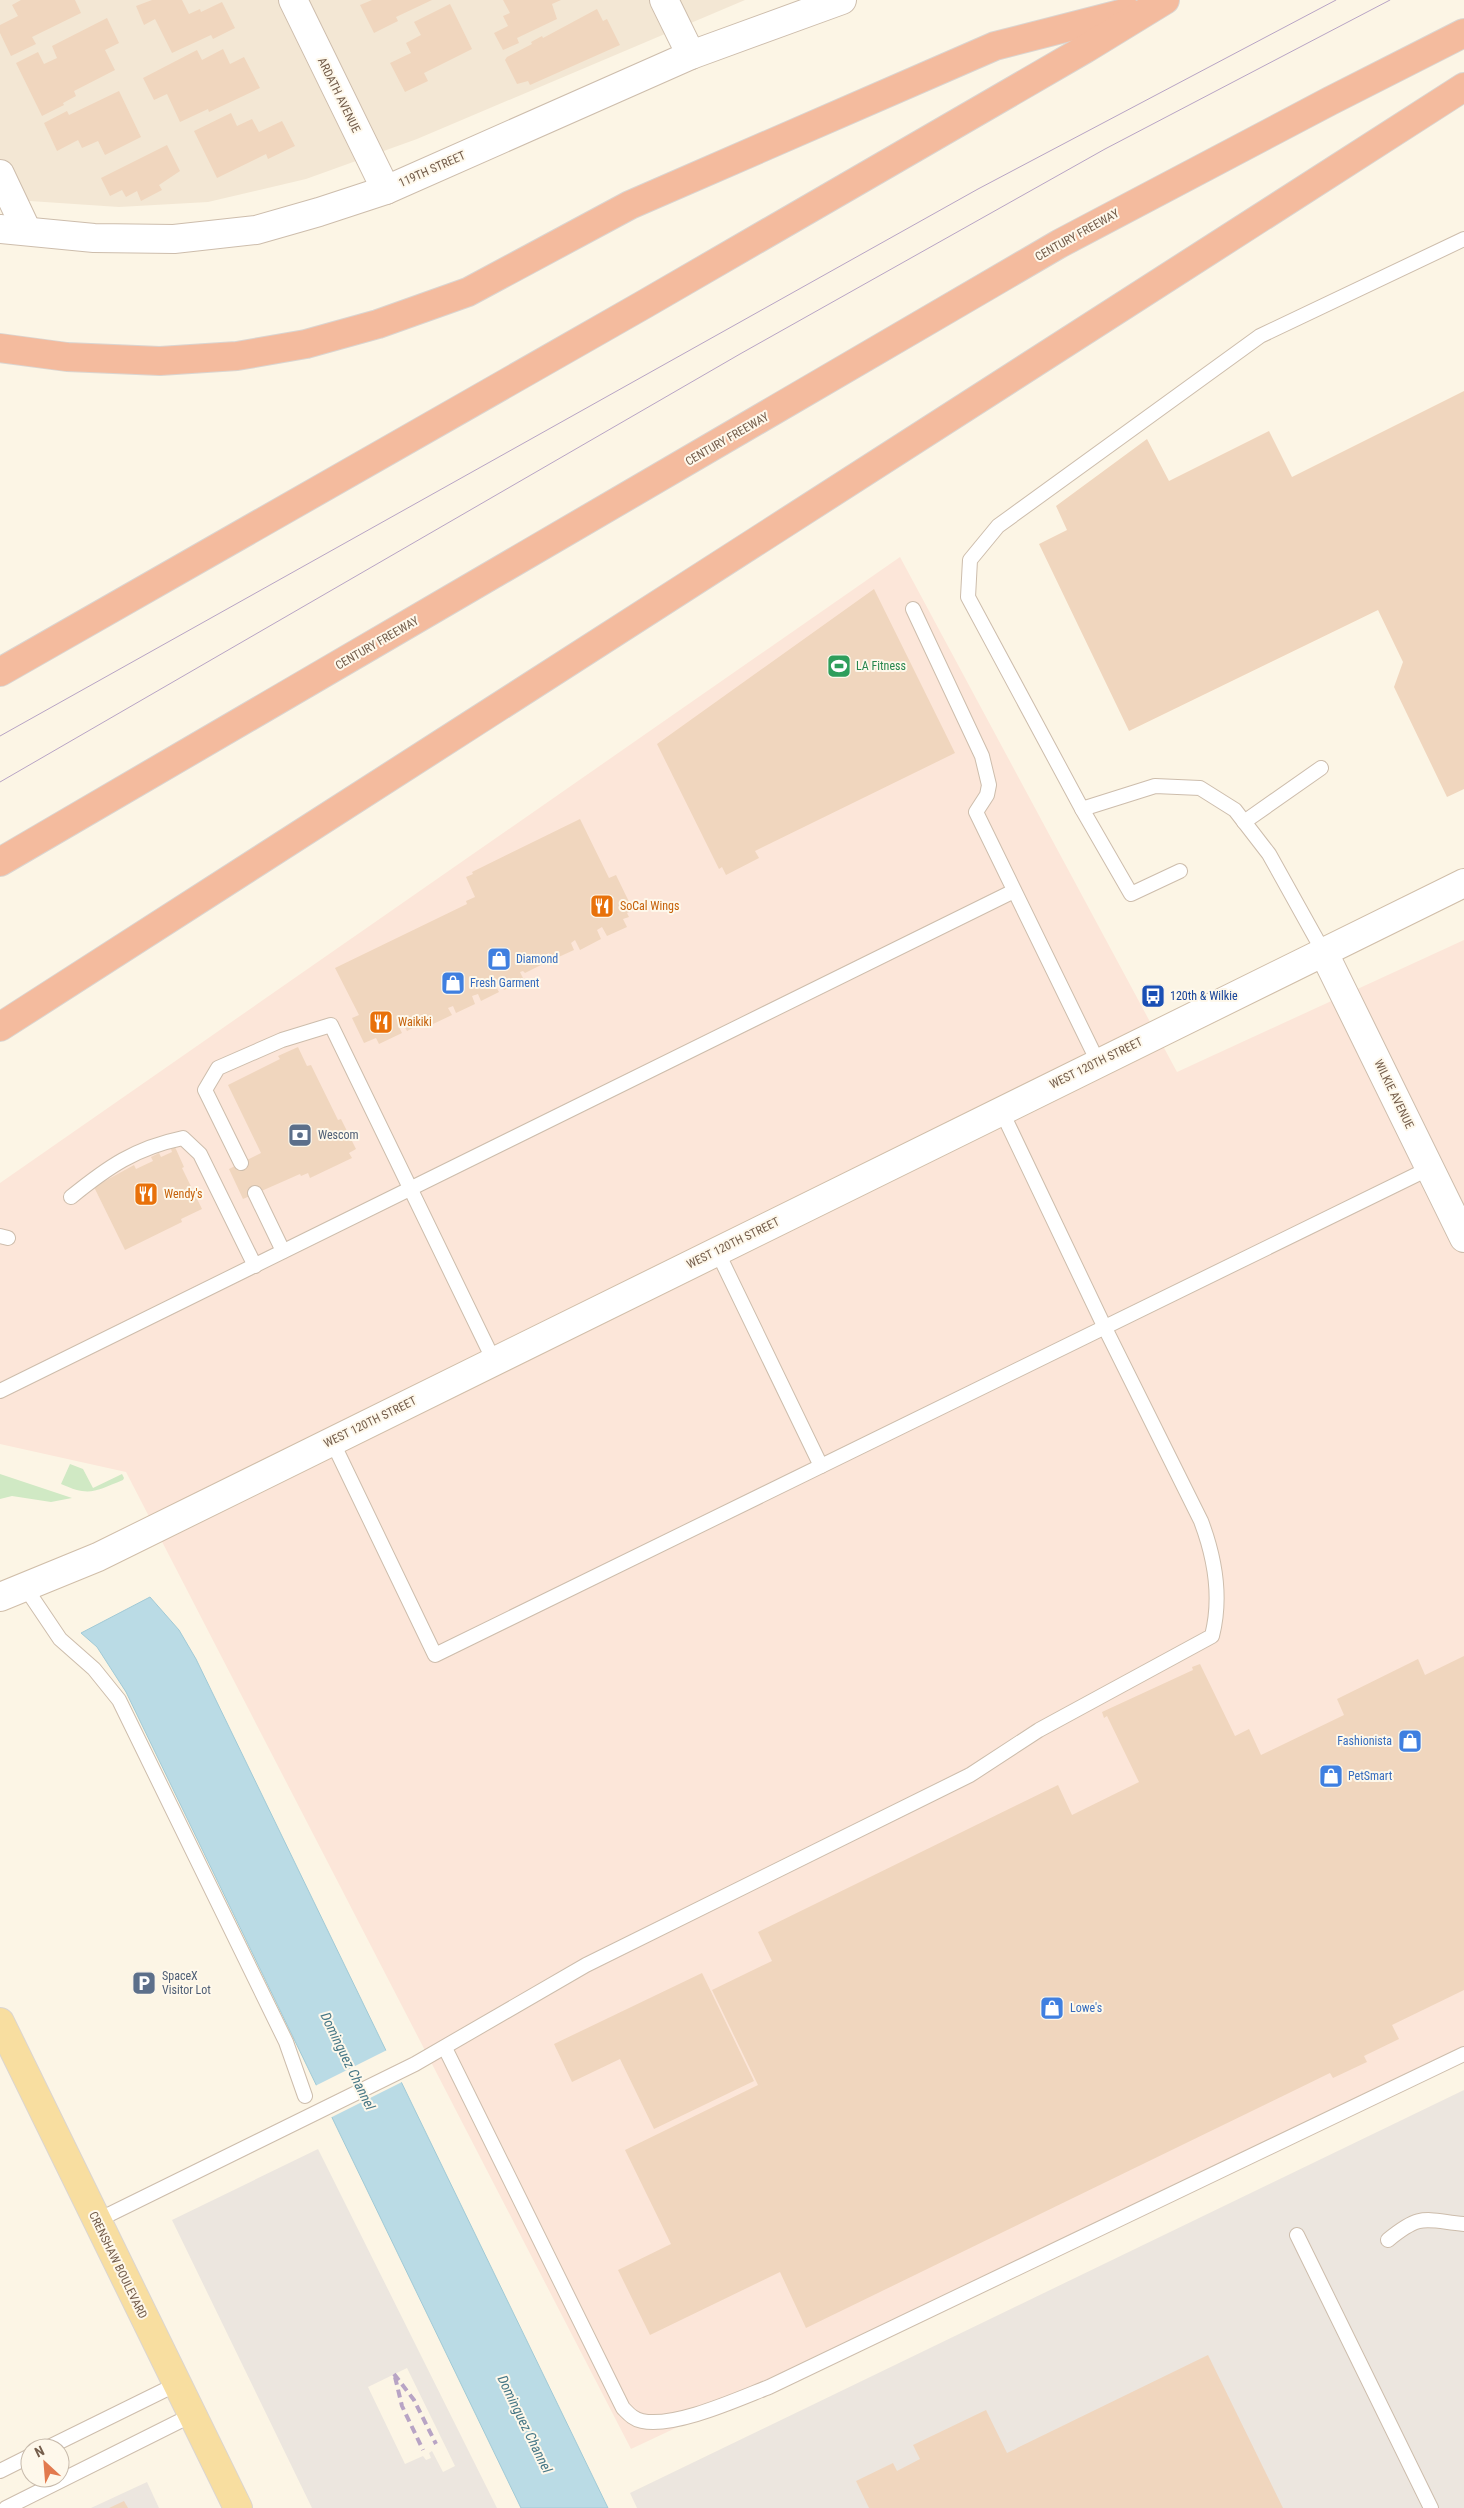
<svg xmlns="http://www.w3.org/2000/svg" width="1464" height="2508" font-family="'Roboto Condensed',sans-serif">
	<style>
		.residential { fill: #f3e7d4 }
		.commercial { fill: #fce6d9 }
		.industrial { fill: #ece6df; fill-rule: evenodd }
		.green { fill: #d0e9c4 }
		.water { fill: #badbe5; stroke: #a1cad6 }
		.pier { fill: #fcf5e5 }
		.building { fill: #f0d6be }
		.lines { fill: none; stroke-linecap: round; stroke-linejoin: round }
		.lane-casing { stroke: #cdbdac; stroke-width: 16 }
		.street-casing { stroke: #cdbdac; stroke-width: 30 }
		.secondary-casing { stroke: #d0bea9; stroke-width: 30 }
		.primary-casing { stroke: #dbd5d0; stroke-width: 30 }
		.highway-casing { stroke: #dbd5d0; stroke-width: 30 }
		.lane { stroke: #fff; stroke-width: 14 }
		.street { stroke: #fff; stroke-width: 28 }
		.secondary { stroke: #fff; stroke-width: 28 }
		.primary { stroke: #f8dea0; stroke-width: 28 }
		.highway { stroke: #f4bb9e; stroke-width: 28 }
		.tram { stroke: #b8a4c5; stroke-width: 1 }
		.rail { stroke: #b8a4c5; stroke-width: 4; stroke-dasharray: 8 5; stroke-linecap: butt }
		.labels { text-anchor: middle; dominant-baseline: central; stroke-width: 4; stroke-linejoin: round; paint-order: stroke }
		.street-label { font-size: 12px; fill: #745d4b; stroke: #fef8eb }
		.leisure-label { font-size: 12px; fill: #27864d; stroke: #fef8eb; text-anchor: start }
		.food-label { font-size: 12px; fill: #c56008; stroke: #fef8eb; text-anchor: start }
		.shop-label { font-size: 12px; fill: #366cbe; stroke: #fef8eb; text-anchor: start }
		.transit-label { font-size: 12px; fill: #164399; stroke: #fef8eb; text-anchor: start }
		.service-label { font-size: 12px; fill: #4e5e75; stroke: #fef8eb; text-anchor: start }
		.water-label { font-size: 14px; font-style: italic; fill: #467786; stroke: #fef8eb }
	</style>
	<rect width="100%" height="100%" fill="#fcf5e5"/>
	<!-- residential -->
	<path class="residential" d="M0,0H745L417,139L306,179L208,202L119,207L0,199Z"/>
	<!-- commercial -->
	<path class="commercial" d="M900,557L1177,1072L1464,940V2058L631,2449L126,1472L0,1444V1183Z"/>
	<!-- industrial -->
	<g class="industrial">
		<path d="M1464,2090V2508H637L630,2493Z"/>
		<path d="M318,2149L497,2508H312L172,2220ZM407,2368L455,2466L443,2472L432,2451L429,2453L431,2458L426,2460L423,2456L405,2464L368,2387Z"/>
		<path d="M147,2482L159,2508H91Z"/>
	</g>
	<!-- green -->
	<g class="green">
		<path d="M70,1464L83,1469L93,1488L122,1474L124,1478L123,1480C95,1491 90,1497 61,1484Z"/>
		<path d="M0,1474L72,1498L51,1502L12,1496L0,1499Z"/>
	</g>
	<!-- water -->
	<path class="water" d="M150,1597L179,1630L196,1659L608,2508H521L126,1692L97,1647L81,1633Z"/>
	<!-- pier -->
	<path class="pier" d="M389,2049L404,2081L330,2118L315,2086Z"/>
	<!-- building -->
	<g class="building">
		<path d="M21,0H75L81,13L32,37L36,44L11,56L0,33V25L18,16L12,5Z"/>
		<path d="M152,0H182L189,14L200,9L201,12L222,2L235,28L213,39L211,35L172,53L155,19L144,25L136,6Z"/>
		<path d="M372,0H432L396,17L398,21L374,33L360,5Z"/>
		<path d="M503,0H561L552,4L557,19L517,38L519,43L503,50L494,33L508,26L503,16L510,13Z"/>
		<path d="M450,4L472,49L424,73L428,81L405,92L390,63L411,53L406,43L421,35L414,22Z"/>
		<path d="M597,9L603,21L607,19L620,45L530,85L528,81L517,84L505,60L507,57L532,44L531,42L542,36L543,38Z"/>
		<path d="M107,18L119,43L105,50L115,70L74,91L76,96L63,103L64,105L42,116L16,63L38,52L44,64L57,58L52,46Z"/>
		<path d="M223,49L230,64L244,57L260,88L209,112L208,109L180,122L167,94L154,100L143,78L197,50L202,60Z"/>
		<path d="M119,91L141,137L105,155L98,141L82,148L78,140L57,151L44,123L67,111L69,115Z"/>
		<path d="M231,113L237,126L252,119L259,132L282,121L295,146L268,159L266,154L217,178L194,131Z"/>
		<path d="M167,145L180,171L159,185L162,190L141,201L137,191L126,197L122,190L110,196L101,178Z"/>
		<path d="M1464,391V789L1447,797L1394,687L1403,662L1378,610L1129,731L1039,544L1067,530L1056,506L1147,439L1169,481L1269,431L1292,477Z"/>
		<path d="M874,589L955,753L755,851L759,858L726,875L722,867L719,869L657,744Z"/>
		<path d="M580,819L609,878L616,875L633,910L627,913L629,917L623,919L627,927L607,936L602,927L597,930L601,939L580,950L575,940L571,943L574,950L552,960L549,953L544,956L547,962L525,973L523,971L520,972L524,980L504,990L500,982L495,985L499,992L481,1001L478,994L472,996L475,1004L456,1013L453,1006L448,1008L452,1015L433,1024L429,1017L425,1019L426,1021L407,1031L403,1024L399,1027L402,1033L379,1044L376,1038L364,1043L352,1018L359,1015L335,968L467,904L466,901L475,897L466,877L473,874L472,872Z"/>
		<path d="M298,1047L307,1066L311,1065L338,1120L341,1119L356,1149L349,1153L352,1158L310,1178L308,1173L301,1176L300,1174L243,1199L229,1169L261,1153L228,1085L280,1059L278,1056Z"/>
		<path d="M175,1147L184,1167L182,1168L202,1209L181,1219L182,1222L125,1250L94,1187L134,1165L136,1169L153,1161L151,1157L159,1153L161,1157L172,1152L171,1149Z"/>
		<path d="M1464,1656V1990L1392,2025L1399,2039L1364,2056L1367,2062L1333,2078L1330,2073L806,2328L780,2272L650,2335L618,2270L671,2244L625,2150L758,2085L712,1990L772,1961L758,1932L1058,1785L1072,1815L1139,1782L1107,1716L1104,1718L1102,1712L1193,1670L1192,1667L1200,1664L1235,1736L1249,1729L1261,1755L1344,1715L1337,1699L1418,1659L1425,1675Z"/>
		<path d="M702,1973L754,2081L654,2129L620,2059L572,2082L554,2044Z"/>
		<path d="M1208,2355L1283,2508H869L856,2481L893,2463L897,2471L920,2459L913,2445L986,2410L1007,2453Z"/>
		<path d="M124,2501L128,2508H109Z"/>
	</g>
	<g class="lines">
		<!-- lane casing -->
		<g class="lane-casing">
			<g id="lane">
				<path d="M913,609L982,756L989,785L987,795L976,812L1098,1062"/>
				<path d="M1082,809L1131,894L1180,871"/>
				<path d="M1244,822L1321,768"/>
				<path d="M1323,951L1269,854L1235,810L1200,788L1155,786L1082,809L968,597L970,560L998,526L1260,336L1464,239"/>
				<path d="M241,1163L205,1090L218,1068L282,1040L331,1025L494,1361"/>
				<path d="M255,1193L283,1251"/>
				<path d="M71,1197C108,1167 135,1148 183,1138L200,1154L255,1266"/>
				<path d="M0,1236L8,1238"/>
				<path d="M717,1251L821,1466"/>
				<path d="M0,1391L1014,891"/>
				<path d="M332,1441L435,1655L1430,1168"/>
				<path d="M25,1587L60,1639L94,1669L119,1700L286,2042L305,2096"/>
				<path d="M445,2048L623,2408C629,2414 633,2419 642,2421C675,2428 738,2399 769,2387L1464,2054"/>
				<path d="M96,2221L415,2064L586,1965L970,1775L1039,1730L1212,1636C1222,1597 1215,1558 1201,1521L1105,1328L1001,1110"/>
				<path d="M1297,2235L1431,2508"/>
				<path d="M1388,2240C1421,2213 1424,2220 1464,2224"/>
				<path d="M47,2448L177,2384"/>
				<path d="M0,2471L30,2456"/>
				<path d="M6,2508L192,2415"/>
			</g>
		</g>
		<!-- street casing -->
		<g class="street-casing">
			<g id="street">
				<path d="M293,0L386,190"/>
				<path d="M664,0L691,55"/>
				<path d="M0,174L27,231"/>
				<path d="M0,229L94,238L174,239L256,230L319,212L386,190L691,55L842,0"/>
				<path d="M1323,951L1464,1238"/>
			</g>
		</g>
		<!-- secondary casing -->
		<g class="secondary-casing">
			<path id="secondary" d="M0,1597L98,1557L1464,883"/>
		</g>
		<!-- primary casing -->
		<g class="primary-casing">
			<path id="primary" d="M0,2022L238,2508"/>
		</g>
		<!-- highway casing -->
		<g class="highway-casing">
			<g id="highway">
				<path d="M0,348L67,357L160,361L237,356L306,344L378,324L468,292L630,205L995,46L1128,12"/>
				<path d="M0,672L643,305L1085,49L1165,0"/>
				<path d="M0,862L1059,244L1330,101L1464,33"/>
				<path d="M0,1027L1464,87"/>
			</g>
		</g>
		<!-- lane -->
		<use href="#lane" class="lane"/>
		<!-- street -->
		<use href="#street" class="street"/>
		<!-- secondary -->
		<use href="#secondary" class="secondary"/>
		<!-- primary -->
		<use href="#primary" class="primary"/>
		<!-- highway -->
		<use href="#highway" class="highway"/>
		<!-- tram -->
		<g class="tram">
			<path d="M0,736L978,189L1336,0"/>
			<path d="M0,782L740,354L1105,149L1390,0"/>
		</g>
		<!-- rail -->
		<g class="rail">
			<path d="M394,2374L414,2400L436,2444"/>
			<path d="M395,2377L402,2406L423,2450"/>
		</g>
	</g>
	<!-- icons -->
	<defs>
		<g id="stadium-square" transform="scale(1.25)"><rect x="-9" y="-9" width="18" height="18" rx="4" fill="#2e9e5b" stroke="#fef8eb"/><path d="M0-5a6.5 5 0 1 0 0 10a6.5 5 0 1 0 0-10ZM-3.5-1.8h7v3.6h-7Z" fill="#fff"/></g>
		<g id="restaurant-square" transform="scale(1.25)"><rect x="-9" y="-9" width="18" height="18" rx="4" fill="#e8710a" stroke="#fef8eb"/><path d="M-5-6h1v4h1v-4h1v4h1v-4h1v5L-1.5 .5V6h-2V.5L-5-1ZM5-6V6H3V1.5H1.5Q1.5-4 5-6Z" fill="#fff"/></g>
		<g id="shop-square" transform="scale(1.25)"><rect x="-9" y="-9" width="18" height="18" rx="4" fill="#3f7fe0" stroke="#fef8eb"/><path d="M-5-2.5h2.3a2.7 3.5 0 0 1 5.4 0H5L5.5 6h-11ZM-1.5-2.5h3a1.5 2.3 0 0 0-3 0Z" fill="#fff"/></g>
		<g id="bus-square" transform="scale(1.25)"><rect x="-9" y="-9" width="18" height="18" rx="4" fill="#1a4fb4" stroke="#fef8eb"/><path d="M-5-6H5V4H4V6H2V4H-2V6H-4V4H-5ZM-3.5-4V0h7V-4ZM-3.5 1.2v1.5H-2V1.2ZM2 1.2v1.5H3.5V1.2Z" fill="#fff"/></g>
		<g id="bank-square" transform="scale(1.25)"><rect x="-9" y="-9" width="18" height="18" rx="4" fill="#5c6f8a" stroke="#fef8eb"/><path d="M-6-4H6V4H-6ZM0-2.3a2.3 2.3 0 1 0 0 4.6a2.3 2.3 0 1 0 0-4.6Z" fill="#fff"/></g>
		<g id="parking-square" transform="scale(1.25)"><rect x="-9" y="-9" width="18" height="18" rx="4" fill="#5c6f8a" stroke="#fef8eb"/><path d="M-3.5-5.5H1a3.5 3.5 0 0 1 0 7H-1V5.5H-3.5ZM-1-3.4V-.6H.8a1.4 1.4 0 0 0 0-2.8Z" fill="#fff"/></g>
	</defs>
	<g fill-rule="evenodd">
		<use href="#stadium-square" x="839" y="666"/>
		<use href="#restaurant-square" x="602" y="906"/>
		<use href="#shop-square" x="499" y="959"/>
		<use href="#shop-square" x="453" y="983"/>
		<use href="#bus-square" x="1153" y="996"/>
		<use href="#restaurant-square" x="381" y="1022"/>
		<use href="#bank-square" x="300" y="1135"/>
		<use href="#restaurant-square" x="146" y="1194"/>
		<use href="#shop-square" x="1410" y="1741"/>
		<use href="#shop-square" x="1331" y="1776"/>
		<use href="#parking-square" x="144" y="1983"/>
		<use href="#shop-square" x="1052" y="2008"/>
	</g>
	<g class="labels">
		<!-- street labels -->
		<g class="street-label">
			<text transform="translate(339 95) rotate(64)">ARDATH AVENUE</text>
			<text transform="translate(432 169) rotate(-24)">119TH STREET</text>
			<text transform="translate(1077 235) rotate(-29)">CENTURY FREEWAY</text>
			<text transform="translate(727 439) rotate(-30)">CENTURY FREEWAY</text>
			<text transform="translate(377 643) rotate(-30)">CENTURY FREEWAY</text>
			<text transform="translate(1096 1063) rotate(-26)">WEST 120TH STREET</text>
			<text transform="translate(1394 1094) rotate(64)">WILKIE AVENUE</text>
			<text transform="translate(733 1243) rotate(-26)">WEST 120TH STREET</text>
			<text transform="translate(370 1422) rotate(-26)">WEST 120TH STREET</text>
			<text transform="translate(118 2265) rotate(64)">CRENSHAW BOULEVARD</text>
		</g>
		<!-- leisure labels -->
		<g class="leisure-label">
			<text x="856" y="666">LA Fitness</text>
		</g>
		<!-- food labels -->
		<g class="food-label">
			<text x="620" y="906">SoCal Wings</text>
			<text x="398" y="1022">Waikiki</text>
			<text x="164" y="1194">Wendy's</text>
		</g>
		<!-- shop labels -->
		<g class="shop-label">
			<text x="516" y="959">Diamond</text>
			<text x="470" y="983">Fresh Garment</text>
			<text x="1392" y="1741" text-anchor="end">Fashionista</text>
			<text x="1348" y="1776">PetSmart</text>
			<text x="1070" y="2008">Lowe's</text>
		</g>
		<!-- transit labels -->
		<g class="transit-label">
			<text x="1170" y="996">120th &amp; Wilkie</text>
		</g>
		<!-- service labels -->
		<g class="service-label">
			<text x="318" y="1135">Wescom</text>
			<text x="162" y="1976">SpaceX<tspan x="162" dy="14">Visitor Lot</tspan></text>
		</g>
		<!-- water labels -->
		<g class="water-label">
			<text transform="translate(348 2061) rotate(64)">Dominguez Channel</text>
			<text transform="translate(525 2424) rotate(64)">Dominguez Channel</text>
		</g>
	</g>
	<!-- north arrow -->
	<g transform="translate(45 2463) rotate(334)"><circle r="24" fill="#fef8eb" stroke="#c7baab"/>
	<path d="M0-4L9 19L0 12L-9 19Z" fill="#e27a4e"/>
	<text y="-8" font-size="14" font-weight="bold" text-anchor="middle" fill="#745d4b">N</text>
	</g>
</svg>
